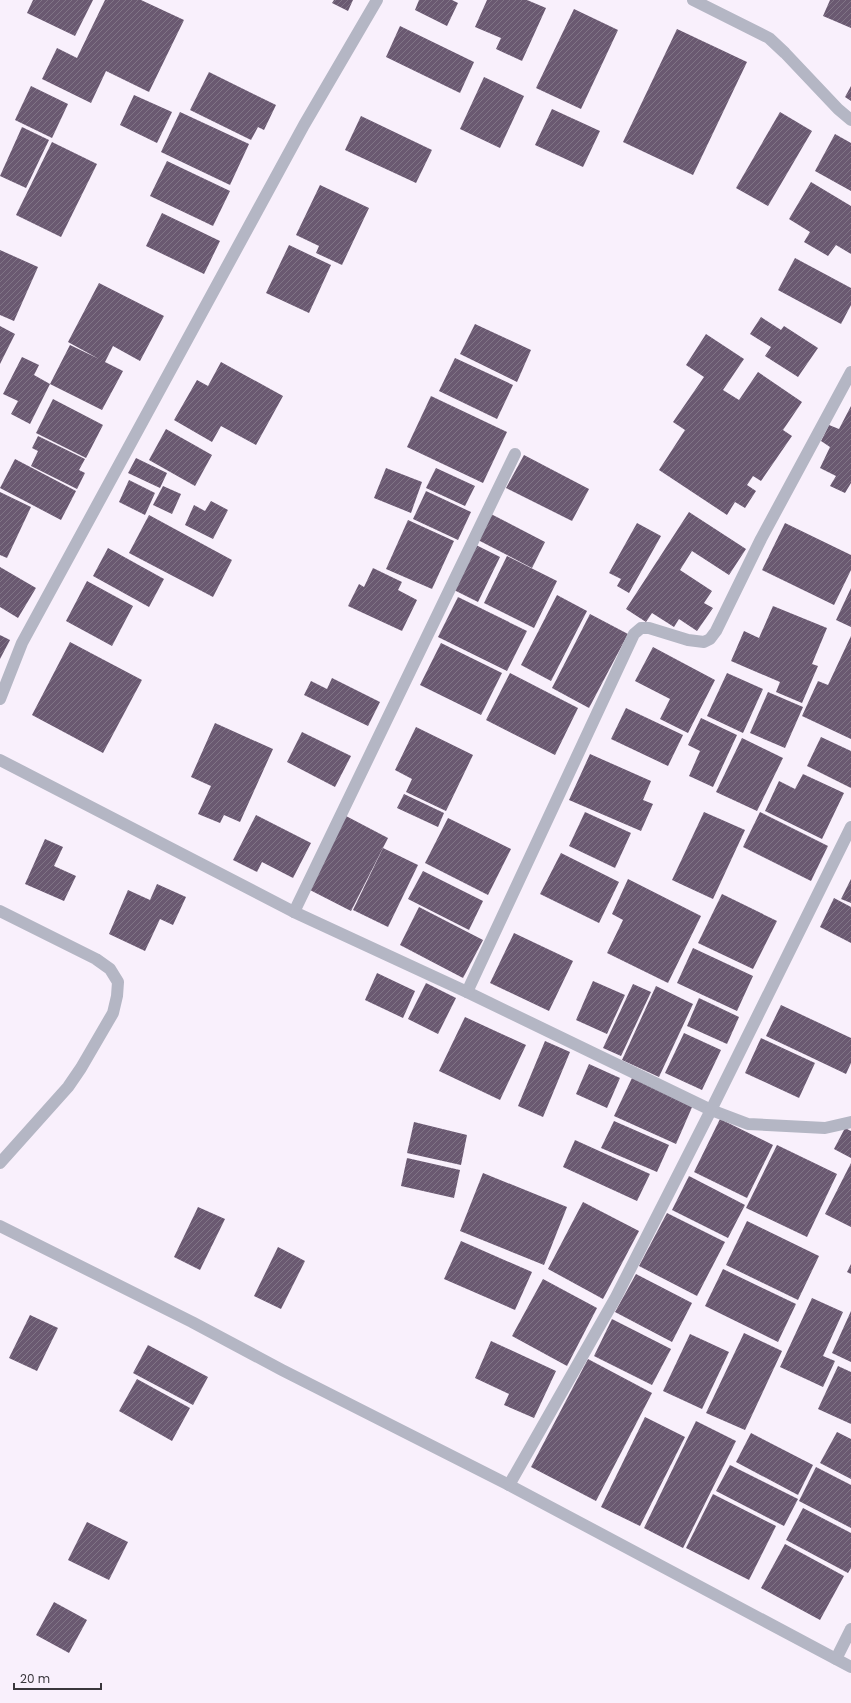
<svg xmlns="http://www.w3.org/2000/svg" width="851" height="1703" font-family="Poppins,sans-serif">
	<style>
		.building { fill: url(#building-hatch) }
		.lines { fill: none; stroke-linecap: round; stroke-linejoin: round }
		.street { stroke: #b4b6c4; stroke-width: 12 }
	</style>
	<defs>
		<pattern id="building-hatch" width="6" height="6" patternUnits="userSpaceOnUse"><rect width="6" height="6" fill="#6a5971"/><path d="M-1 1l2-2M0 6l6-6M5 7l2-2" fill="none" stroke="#807486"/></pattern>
	</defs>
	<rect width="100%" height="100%" fill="#f9f0fc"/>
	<!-- building -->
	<g class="building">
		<path d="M33,0H93L75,36L27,13Z"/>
		<path d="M105,0H141L184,20L149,92L106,71L91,103L42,79L57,48L77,58Z"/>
		<path d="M334,0H353L348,11L332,3Z"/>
		<path d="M419,0H452L458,3L447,26L415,10Z"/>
		<path d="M487,0H527L546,8L522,61L496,49L501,38L475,27Z"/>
		<path d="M830,0H851V28L823,16Z"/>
		<path d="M574,9L618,30L581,109L536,88Z"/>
		<path d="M400,26L474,62L460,93L386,57Z"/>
		<path d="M677,29L747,62L693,175L623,142Z"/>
		<path d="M209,72L276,105L264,130L258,127L251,140L190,110Z"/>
		<path d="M484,77L524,96L500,148L460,129Z"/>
		<path d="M31,86L68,104L52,138L15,120Z"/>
		<path d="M851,86V101L845,97Z"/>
		<path d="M134,95L172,112L157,143L120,125Z"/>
		<path d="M552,109L600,131L583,167L535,145Z"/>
		<path d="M180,112L249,144L230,185L161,152Z"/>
		<path d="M780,112L812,131L768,206L736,188Z"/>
		<path d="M361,116L432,150L416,183L345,150Z"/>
		<path d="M22,127L49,140L26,188L0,176Z"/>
		<path d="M835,134L851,143V191L815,171Z"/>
		<path d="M52,142L97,164L61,237L16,215Z"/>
		<path d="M167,161L230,191L213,226L150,196Z"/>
		<path d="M811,182L851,206V254L836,245L828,256L804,242L810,232L789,219Z"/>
		<path d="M320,185L369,208L342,265L316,253L319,246L296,235Z"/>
		<path d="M162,213L220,241L204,274L146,246Z"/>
		<path d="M289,245L331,265L309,313L266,293Z"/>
		<path d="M0,250L38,267L14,321L0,315Z"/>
		<path d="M795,258L851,288V305L841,324L778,290Z"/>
		<path d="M99,283L164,316L140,361L113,346L105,362L123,371L102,410L50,384L70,345L99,359L68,342Z"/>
		<path d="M761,317L781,330L784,326L818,348L798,377L765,356L771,347L750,334Z"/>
		<path d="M475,324L531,350L517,382L460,354Z"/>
		<path d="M0,326L15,334L0,364Z"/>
		<path d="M706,334L744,359L723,390L739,400L758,372L802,402L783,430L792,436L761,481L753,476L747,485L756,491L745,508L735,502L727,515L659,470L685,430L673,422L704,377L686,365Z"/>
		<path d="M22,357L39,365L34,375L50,384L30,424L11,414L18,401L3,394Z"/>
		<path d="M455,358L513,385L497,419L439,391Z"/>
		<path d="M221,362L283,396L256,445L221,426L212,442L174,420L197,380L208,386Z"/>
		<path d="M431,396L507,432L483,483L407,447Z"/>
		<path d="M53,399L103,425L86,458L36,433Z"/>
		<path d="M851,406V483L845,493L830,486L836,476L820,468L830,447L821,441L829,425L839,429Z"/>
		<path d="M166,429L212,455L195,486L149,460Z"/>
		<path d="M38,436L85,459L79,470L85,473L77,489L31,466L38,451L32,448Z"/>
		<path d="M524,455L589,489L572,521L506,488Z"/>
		<path d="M136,458L167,473L160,488L128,473Z"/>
		<path d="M15,459L76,491L61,520L0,488Z"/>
		<path d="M386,468L422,482L411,513L374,498Z"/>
		<path d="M436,468L475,486L465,506L426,488Z"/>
		<path d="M129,480L155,493L145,515L119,502Z"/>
		<path d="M163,486L181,494L172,514L153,505Z"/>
		<path d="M426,491L471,512L458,540L413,519Z"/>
		<path d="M0,492L31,507L7,558L0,555Z"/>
		<path d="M211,501L228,510L213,539L185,525L194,505L205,511Z"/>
		<path d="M689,512L746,549L729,575L692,551L680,570L712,591L704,603L713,608L697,631L679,619L674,627L652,613L646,622L626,609Z"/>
		<path d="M491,514L545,542L532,568L478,540Z"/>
		<path d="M149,515L232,560L213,597L129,553Z"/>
		<path d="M408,520L454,541L432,589L386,569Z"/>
		<path d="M637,523L661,536L629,593L617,586L621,579L609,573Z"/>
		<path d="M785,523L851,555V570L834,605L762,570Z"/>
		<path d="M476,545L500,557L478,602L454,590Z"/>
		<path d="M108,548L164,579L149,607L93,576Z"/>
		<path d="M507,556L557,581L534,628L484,603Z"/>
		<path d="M0,567L36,588L18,618L0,607Z"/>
		<path d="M373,568L402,582L398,590L417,600L402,631L348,606L359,584L364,587Z"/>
		<path d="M87,581L133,606L112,646L66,621Z"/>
		<path d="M851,588V627L836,620Z"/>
		<path d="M557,595L587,611L551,681L521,665Z"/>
		<path d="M458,597L527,631L507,671L438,637Z"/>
		<path d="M773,606L827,628L812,664L818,666L802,703L776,692L780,682L731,661L744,631L759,638Z"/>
		<path d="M590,614L628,634L589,708L552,688Z"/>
		<path d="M0,635L10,640L0,659Z"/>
		<path d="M851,636V739L802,716L818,681L828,685Z"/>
		<path d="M70,642L142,680L103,753L32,715Z"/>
		<path d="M441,643L502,673L481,715L420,685Z"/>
		<path d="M653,647L715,680L688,733L660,719L670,699L635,681Z"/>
		<path d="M510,673L578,708L555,755L486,720Z"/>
		<path d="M727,673L763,689L743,733L707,716Z"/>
		<path d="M332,678L380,702L368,726L304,695L311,681L327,689Z"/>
		<path d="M768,692L803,707L785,748L750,733Z"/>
		<path d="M626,708L683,735L668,766L611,739Z"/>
		<path d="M701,718L737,735L713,787L689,776L700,751L688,745Z"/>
		<path d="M215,723L273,749L240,822L224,815L220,823L198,814L211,786L191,777Z"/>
		<path d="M416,727L473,755L446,811L406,792L412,779L395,770Z"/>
		<path d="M302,732L351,756L335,787L287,762Z"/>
		<path d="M821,737L851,751V788L807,766Z"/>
		<path d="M742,738L783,758L757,811L716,792Z"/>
		<path d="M590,754L651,781L643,800L653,804L641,831L569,800Z"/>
		<path d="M803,774L844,793L822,839L765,811L779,781L795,789Z"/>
		<path d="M404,794L444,813L438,827L397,808Z"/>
		<path d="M585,812L631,833L615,868L569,846Z"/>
		<path d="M704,812L745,830L713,899L672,880Z"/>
		<path d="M760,812L828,846L811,881L743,847Z"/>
		<path d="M256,815L311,843L293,878L262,862L257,872L233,860Z"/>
		<path d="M346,816L388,838L351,911L308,889Z"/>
		<path d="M448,818L511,849L488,895L425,863Z"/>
		<path d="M45,839L63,847L54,866L76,876L64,901L25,884Z"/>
		<path d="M383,848L418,865L388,927L353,910Z"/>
		<path d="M561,853L619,882L599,923L540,894Z"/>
		<path d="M423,871L483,901L469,930L408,899Z"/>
		<path d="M628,879L701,916L668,983L607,953L623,920L612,914Z"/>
		<path d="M851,879V903L841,899Z"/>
		<path d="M157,884L186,897L173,925L160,919L145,951L109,934L128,890L150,900Z"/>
		<path d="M722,894L777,921L753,969L698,943Z"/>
		<path d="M834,898L851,907V943L820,927Z"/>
		<path d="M419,907L483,940L463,978L400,945Z"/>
		<path d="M514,933L573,961L549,1011L490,983Z"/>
		<path d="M693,948L753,976L737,1011L677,983Z"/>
		<path d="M377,973L415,991L403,1018L365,1000Z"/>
		<path d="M593,981L625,995L607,1034L576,1020Z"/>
		<path d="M426,983L456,998L438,1034L408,1019Z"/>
		<path d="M633,984L651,992L621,1056L603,1048Z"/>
		<path d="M656,986L693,1004L659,1077L622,1060Z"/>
		<path d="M699,998L739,1017L727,1044L687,1026Z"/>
		<path d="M781,1005L851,1038V1063L846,1074L766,1036Z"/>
		<path d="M465,1017L526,1045L500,1100L439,1071Z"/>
		<path d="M684,1033L721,1050L702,1090L665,1073Z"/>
		<path d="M761,1038L815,1063L799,1098L745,1073Z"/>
		<path d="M545,1041L570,1052L543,1117L518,1106Z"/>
		<path d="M589,1064L620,1078L607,1108L576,1094Z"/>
		<path d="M632,1078L693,1105L676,1144L614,1116Z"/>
		<path d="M720,1119L773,1145L747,1198L694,1172Z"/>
		<path d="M614,1121L669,1145L657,1172L601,1148Z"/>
		<path d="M414,1122L467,1135L461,1165L407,1153Z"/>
		<path d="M845,1128L851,1131V1158L834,1149Z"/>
		<path d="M575,1140L650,1174L637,1201L563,1167Z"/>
		<path d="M777,1145L837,1174L807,1237L746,1208Z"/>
		<path d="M407,1158L460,1170L454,1198L401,1186Z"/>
		<path d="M851,1163V1227L825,1214Z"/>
		<path d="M483,1173L567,1207L544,1265L460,1231Z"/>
		<path d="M689,1176L745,1205L728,1238L672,1210Z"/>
		<path d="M583,1202L639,1231L603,1299L548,1269Z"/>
		<path d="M198,1207L225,1219L200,1270L174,1257Z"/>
		<path d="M667,1213L725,1242L697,1296L639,1266Z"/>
		<path d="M747,1221L819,1256L798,1300L726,1265Z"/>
		<path d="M461,1241L532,1272L515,1310L444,1279Z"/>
		<path d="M278,1247L305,1261L281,1309L254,1296Z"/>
		<path d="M851,1264V1274L847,1272Z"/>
		<path d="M723,1269L796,1304L778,1342L705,1306Z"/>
		<path d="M636,1274L692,1303L672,1342L615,1312Z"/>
		<path d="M543,1279L597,1308L567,1366L512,1336Z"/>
		<path d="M812,1298L843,1312L823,1356L835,1361L823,1387L780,1367Z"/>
		<path d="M851,1311V1362L832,1353Z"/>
		<path d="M30,1315L58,1328L37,1371L9,1358Z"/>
		<path d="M612,1319L671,1349L652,1385L594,1356Z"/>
		<path d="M744,1333L782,1351L745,1430L706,1413Z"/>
		<path d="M690,1334L729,1352L702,1409L663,1391Z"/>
		<path d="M491,1341L556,1371L534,1418L504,1405L509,1394L475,1378Z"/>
		<path d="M148,1345L208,1377L193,1405L133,1373Z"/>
		<path d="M588,1359L652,1393L596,1501L531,1467Z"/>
		<path d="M838,1366L851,1372V1424L818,1409Z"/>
		<path d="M137,1379L190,1408L172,1441L119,1411Z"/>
		<path d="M645,1417L685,1437L640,1526L601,1507Z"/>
		<path d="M696,1421L736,1441L683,1548L644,1528Z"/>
		<path d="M837,1432L851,1439V1479L820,1463Z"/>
		<path d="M751,1433L813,1465L798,1495L736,1462Z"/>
		<path d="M730,1465L798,1499L784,1526L716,1491Z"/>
		<path d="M816,1467L851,1485V1528L799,1501Z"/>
		<path d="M713,1494L776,1526L749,1580L686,1548Z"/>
		<path d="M803,1508L851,1533V1568L848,1573L786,1540Z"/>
		<path d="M87,1522L128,1542L109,1580L68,1560Z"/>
		<path d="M785,1544L844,1576L820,1620L761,1588Z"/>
		<path d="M54,1602L87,1620L69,1653L36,1635Z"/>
	</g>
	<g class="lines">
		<!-- street -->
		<g class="street">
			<path d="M693,0L769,38L785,53L838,109L851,120"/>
			<path d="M0,699L22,643L304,125L377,0"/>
			<path d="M0,760L294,912L467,992L711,1110L748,1124L825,1128L851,1122"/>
			<path d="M0,911L96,959L110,969L118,982L117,996L113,1013L81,1068L68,1087L0,1163"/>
			<path d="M294,912L515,454"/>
			<path d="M467,992L634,634L641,628H649L688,640L704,642L710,639L716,631L761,539L851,372"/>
			<path d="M0,1226L192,1322L282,1370L509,1485L851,1667"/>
			<path d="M509,1485L616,1297L711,1110L851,827"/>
			<path d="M836,1659L851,1629"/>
		</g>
	</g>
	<!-- scale -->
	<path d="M14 1683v6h87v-6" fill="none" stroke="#3a373c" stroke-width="2"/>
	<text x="20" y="1683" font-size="12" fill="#3a373c" stroke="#f9f0fc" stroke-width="3" paint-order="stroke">20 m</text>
</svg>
